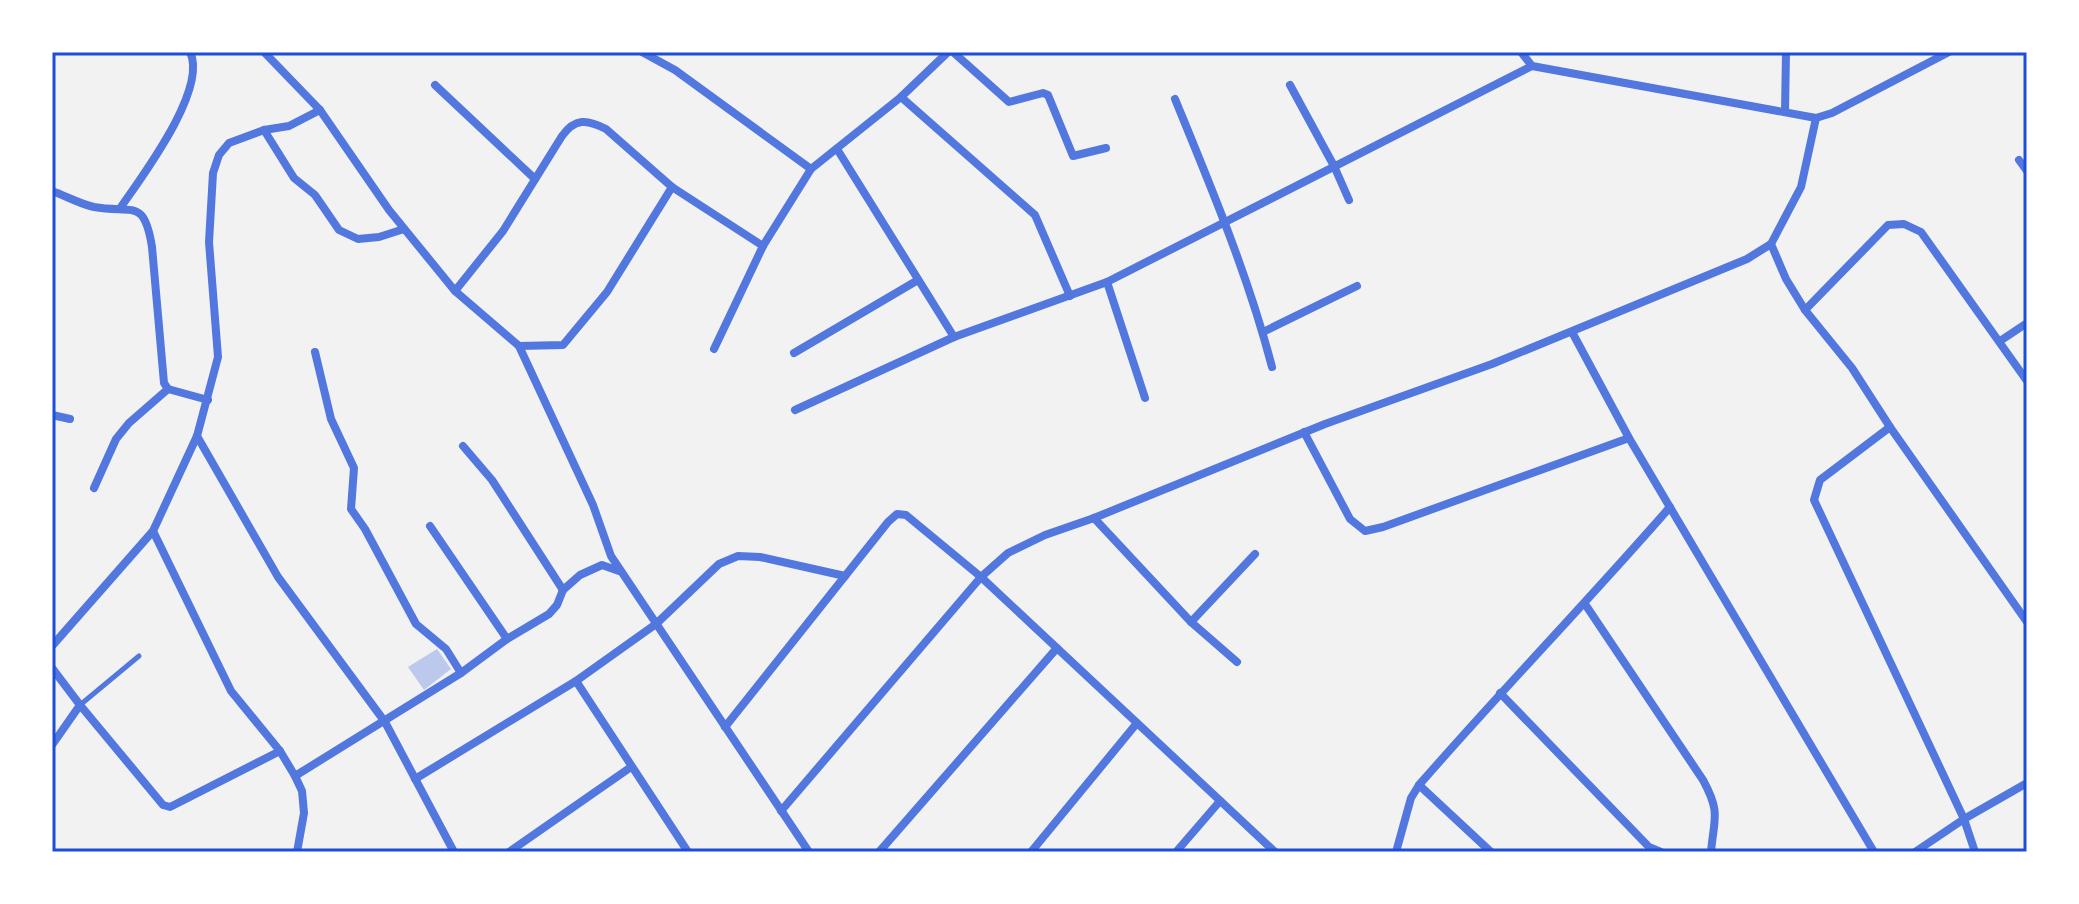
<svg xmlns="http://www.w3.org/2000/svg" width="2079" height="904" font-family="Lato,sans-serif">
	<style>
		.building { fill: #bdc9ec }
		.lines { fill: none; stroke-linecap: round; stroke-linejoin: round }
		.service { stroke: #5277de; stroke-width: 5 }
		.minor { stroke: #5277de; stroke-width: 8 }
		.neatline { fill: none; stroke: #1d4ed8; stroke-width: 3 }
	</style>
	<rect width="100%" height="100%" fill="#f2f2f2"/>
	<!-- building -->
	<path class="building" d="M437,649L451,669L424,690L408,667Z"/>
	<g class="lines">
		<!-- service -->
		<path class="service" d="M80,705L139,656"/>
		<!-- minor -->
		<g class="minor">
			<path d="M264,52L320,110L389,210L455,291L519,346L563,345L607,292L672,187"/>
			<path d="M642,52L675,70L811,169"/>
			<path d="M953,52L1009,102L1043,93L1048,95L1073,156L1106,148"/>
			<path d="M1521,52L1532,66L1816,118L1832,113L1949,52"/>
			<path d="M435,85L535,179"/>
			<path d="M1290,85L1334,166L1349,200"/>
			<path d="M901,97L1035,215L1070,296"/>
			<path d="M1175,99C1211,187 1248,275 1272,367"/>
			<path d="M1785,112L1786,52"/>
			<path d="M264,130L294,178L315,195L339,230L358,239L379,237L404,229"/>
			<path d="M837,149L954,337"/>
			<path d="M2019,160L2027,171"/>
			<path d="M52,191C66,196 80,204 94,207C133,214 144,197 152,247L164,383L168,389L208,400"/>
			<path d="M121,207C143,175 208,89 190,52"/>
			<path d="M1771,244L1786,279L1805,310L1852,368L1890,427L2027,622"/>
			<path d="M1107,282L1145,398"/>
			<path d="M455,291L503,231L562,136C575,118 587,119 606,129L672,187L763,246"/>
			<path d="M1805,310L1888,225L1904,224L1921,232L2027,381"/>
			<path d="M1263,332L1357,286"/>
			<path d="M1572,332L1629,438L1874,852"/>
			<path d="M2000,341L2027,323"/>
			<path d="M519,346L593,505L611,556L809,852"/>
			<path d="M714,349L763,246L811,169L901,97L948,52"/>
			<path d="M315,352L331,419L354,468L351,509L365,529L416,624L446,649L461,673"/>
			<path d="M794,353L918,280"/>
			<path d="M795,410L954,337L1107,282L1532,66"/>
			<path d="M52,415L70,419"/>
			<path d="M1890,427L1820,480L1814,500L1964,819L1975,852"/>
			<path d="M1304,432L1350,519L1365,531L1383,527L1629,438"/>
			<path d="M197,436L278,577L385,722L454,852"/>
			<path d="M463,446L492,480L563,590"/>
			<path d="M94,488L116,439L129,423L168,389"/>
			<path d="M1094,518L1191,622L1237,662"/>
			<path d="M430,526L507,639"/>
			<path d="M153,531L231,691L280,751L295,776L302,791L304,813L297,852"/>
			<path d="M1585,604L1703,780C1721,813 1714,818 1711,852"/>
			<path d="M1191,622L1255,554"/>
			<path d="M52,646L153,531L197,436L218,357L209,242L213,173L219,155L229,143L264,130L289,126L320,110"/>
			<path d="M52,668L80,705L163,805L170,807L280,751"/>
			<path d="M576,681L688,852"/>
			<path d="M1500,693L1649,847L1661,852"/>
			<path d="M725,727L888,522L897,514L906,515L981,577L1275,852"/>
			<path d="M52,745L80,705"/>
			<path d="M295,776L461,673L507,639L549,614L557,605L563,590L580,575L602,565L619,571"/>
			<path d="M415,779L576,681L656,624L719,564L738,556L760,557L845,576"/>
			<path d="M1419,785L1491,852"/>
			<path d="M781,811L981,577L1008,553L1045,535L1094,518L1325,424L1492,364L1747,259L1771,244L1801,187L1816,118"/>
			<path d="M509,852L631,767"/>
			<path d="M879,852L1057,648"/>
			<path d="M1031,852L1137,723"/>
			<path d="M1176,852L1220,801"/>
			<path d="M1396,852L1411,798L1419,785C1501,691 1588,601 1670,507"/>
			<path d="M1915,852L1964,819L2027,783"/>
		</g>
	</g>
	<!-- border -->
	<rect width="2079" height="904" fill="none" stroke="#ffffff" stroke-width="108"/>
	<rect x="54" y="54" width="1971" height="796" class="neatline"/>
</svg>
